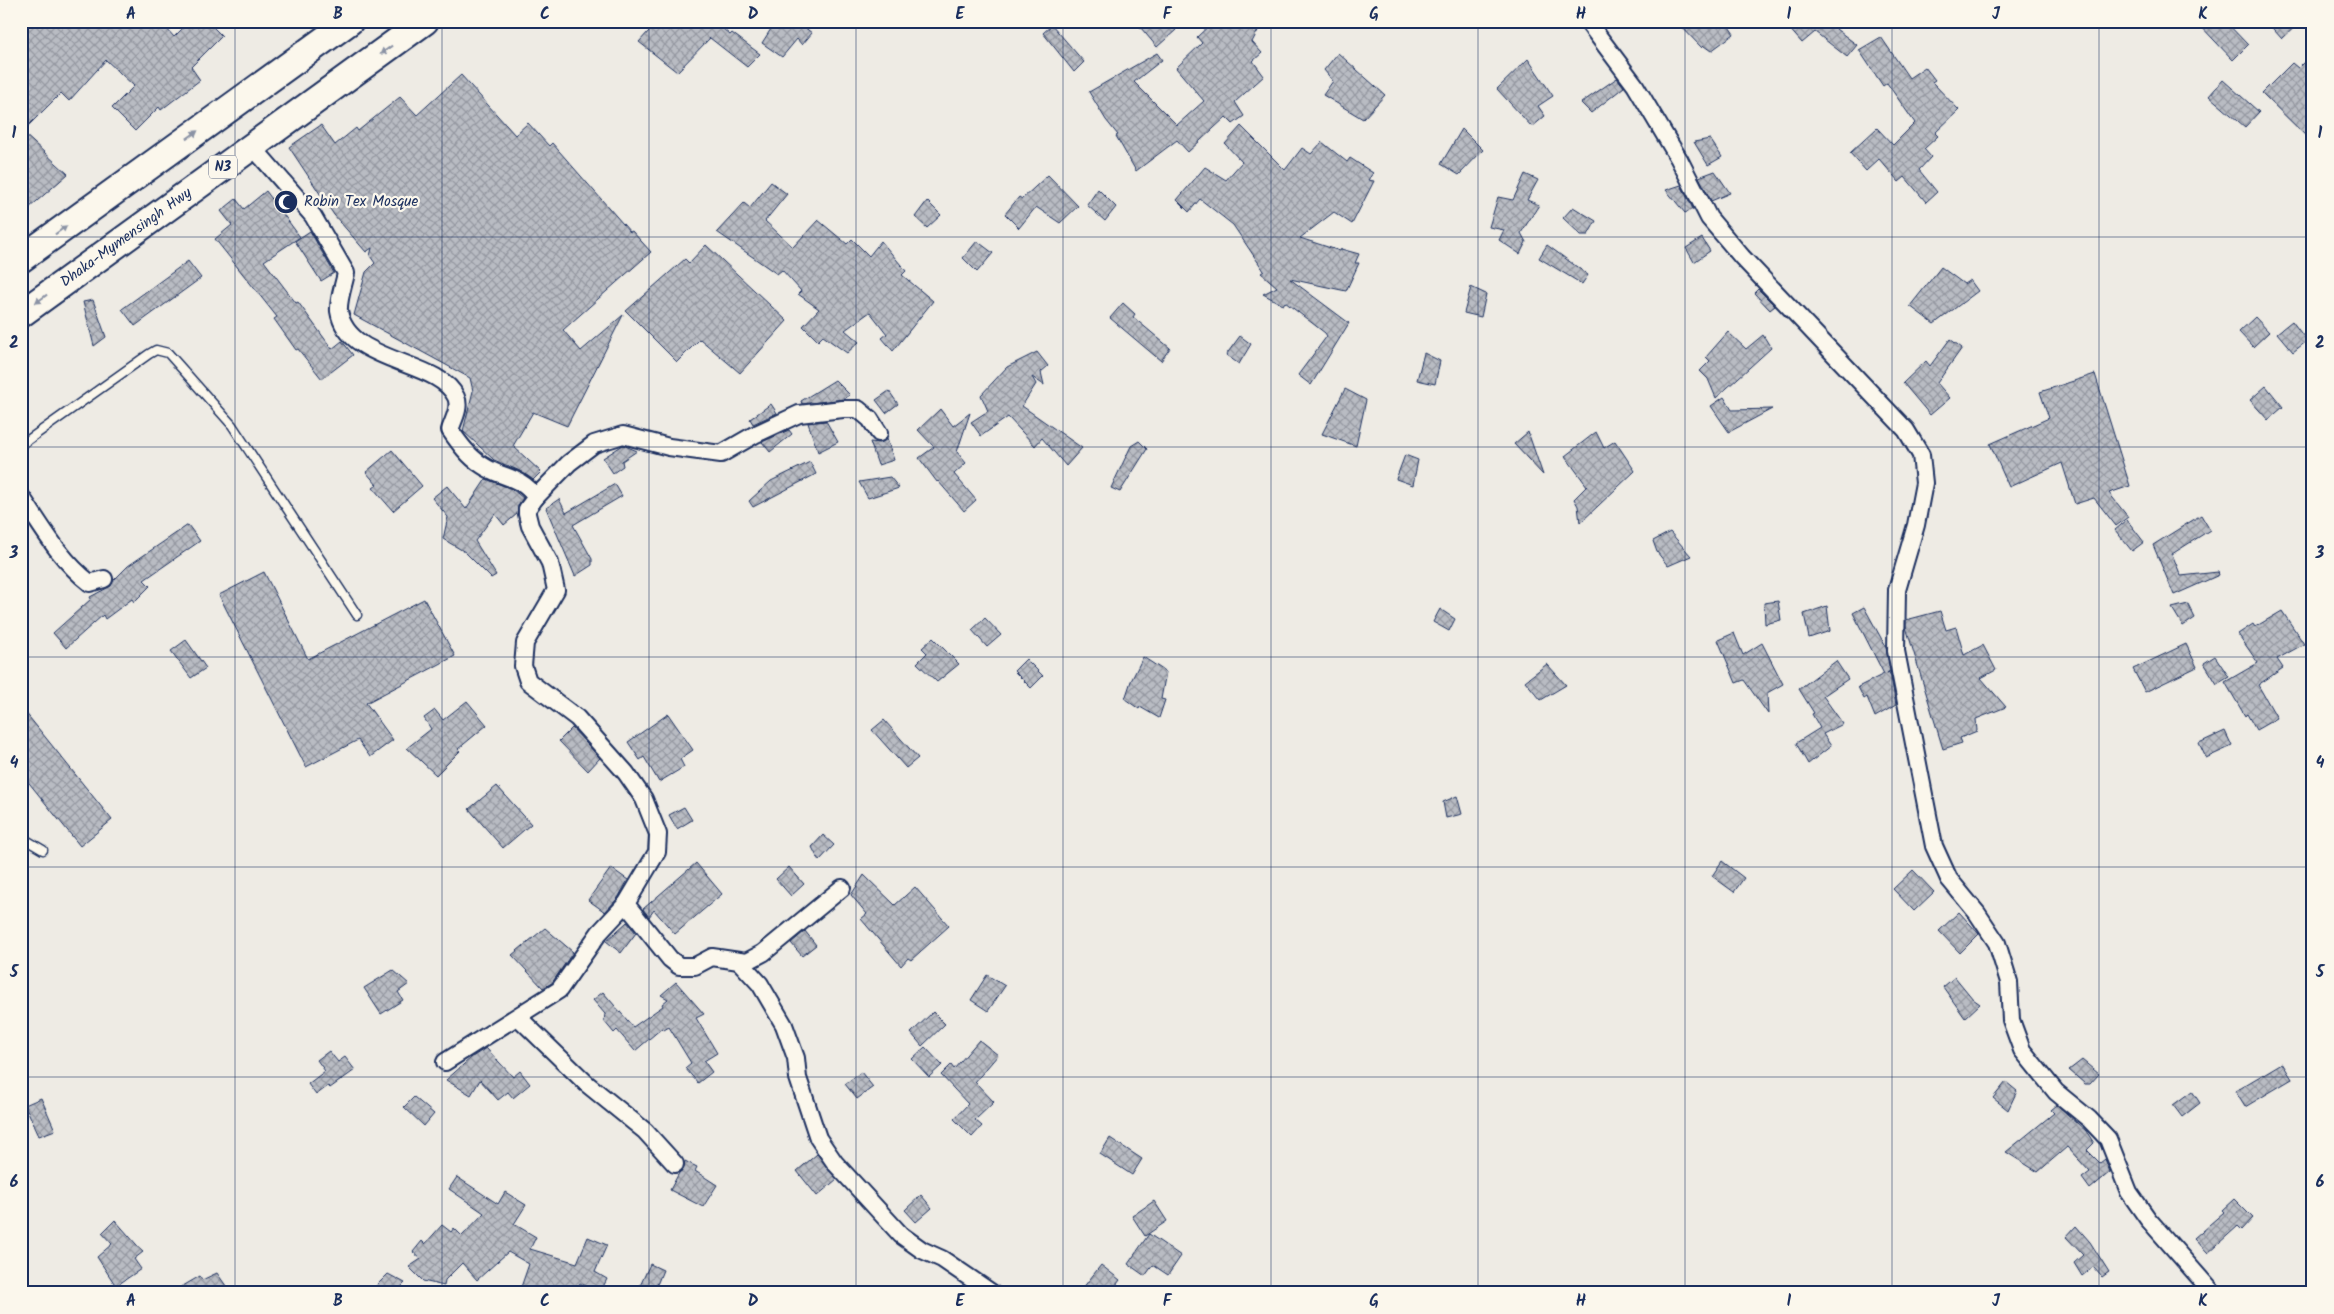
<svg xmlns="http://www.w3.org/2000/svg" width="2334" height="1314" font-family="Kalam,sans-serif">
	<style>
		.building { fill: url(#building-cross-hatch); stroke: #1b2f5e }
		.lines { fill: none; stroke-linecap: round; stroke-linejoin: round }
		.service-casing { stroke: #1b2f5e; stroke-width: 11 }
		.minor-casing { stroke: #1b2f5e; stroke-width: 20 }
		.trunk-casing { stroke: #1b2f5e; stroke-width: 30 }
		.service { stroke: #fbf7ec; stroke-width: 8 }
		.minor { stroke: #fbf7ec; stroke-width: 16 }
		.trunk { stroke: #fbf7ec; stroke-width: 26 }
		.oneway { fill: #8b93a5 }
		.grid { fill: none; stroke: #1b2f5e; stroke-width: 1; stroke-opacity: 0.55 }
		.labels { text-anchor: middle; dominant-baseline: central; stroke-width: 4.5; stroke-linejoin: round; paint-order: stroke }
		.shield { fill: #fbf7ec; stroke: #5e6b89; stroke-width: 1 }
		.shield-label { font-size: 14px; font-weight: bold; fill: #1b2f5e }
		.poi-label { font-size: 15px; fill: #1b2f5e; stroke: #fbf7ec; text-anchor: start }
		.street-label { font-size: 15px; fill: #1b2f5e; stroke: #fbf7ec }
		.neatline { fill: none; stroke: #1b2f5e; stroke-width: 2 }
		.grid-label { font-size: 16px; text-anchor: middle; font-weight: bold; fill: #1b2f5e }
	</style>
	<defs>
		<pattern id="building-cross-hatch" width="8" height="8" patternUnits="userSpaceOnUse" patternTransform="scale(1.25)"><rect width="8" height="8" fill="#b9bcc3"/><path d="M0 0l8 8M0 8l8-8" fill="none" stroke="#9699a2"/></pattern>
	</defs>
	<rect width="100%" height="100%" fill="#eeebe4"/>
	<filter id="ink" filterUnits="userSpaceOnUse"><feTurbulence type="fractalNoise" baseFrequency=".02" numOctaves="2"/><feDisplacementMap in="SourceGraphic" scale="10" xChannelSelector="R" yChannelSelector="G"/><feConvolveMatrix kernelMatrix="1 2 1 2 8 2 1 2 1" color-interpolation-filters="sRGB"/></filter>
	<g filter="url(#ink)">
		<!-- building -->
		<g class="building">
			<path d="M25,21H160L174,37L190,21H207L222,36L191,67L200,80L161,110L159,107L135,131L112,108L134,86L106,60L69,101L61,93L22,132L68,174L29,208L21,200V26Z"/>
			<path d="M658,21H714L730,35L732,33L760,54L747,67L710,38L677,72L639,42Z"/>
			<path d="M776,21H796L812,33L802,45L797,39L782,57L762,43Z"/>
			<path d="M1135,21H1168L1176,30L1157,47Z"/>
			<path d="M1214,21H1263L1252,42L1262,53L1253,61L1264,76L1235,102L1244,116L1233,124L1226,117L1188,152L1177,140L1136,171L1116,136L1118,135L1106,120L1089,92L1157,53L1162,60L1134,82L1177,125L1204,101L1176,68L1202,43L1197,37Z"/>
			<path d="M1676,21H1725L1734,34L1711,51L1704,46L1702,48Z"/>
			<path d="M1795,21H1843L1836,29L1857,45L1847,57L1815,32L1802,43L1788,27Z"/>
			<path d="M2196,21H2225L2248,45L2233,60Z"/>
			<path d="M2266,21H2301L2282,39Z"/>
			<path d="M1052,25L1084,62L1074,72L1043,33Z"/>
			<path d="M1881,37L1909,78L1925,67L1935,80L1932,82L1959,110L1935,133L1938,136L1924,149L1931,157L1919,170L1937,192L1926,202L1905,177L1899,182L1879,159L1866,171L1850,153L1877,128L1893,145L1915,123L1887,83L1883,86L1859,50Z"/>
			<path d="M1338,53L1385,95L1363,119L1323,95L1333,81L1324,70Z"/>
			<path d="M2313,53V143L2262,93L2292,63L2298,68Z"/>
			<path d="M1528,59L1553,96L1538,106L1545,116L1532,127L1497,89Z"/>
			<path d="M461,75L515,135L528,123L549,146L552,143L630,232L632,231L651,252L563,330L581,351L623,315L567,426L533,412L513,446L541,472L533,480L520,471L494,460L463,431L473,391L470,378L354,315L366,272L375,263L370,256L372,248L366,252L334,215L289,147L321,125L335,145L356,128L358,131L400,97L417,115Z"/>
			<path d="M1617,78L1624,87L1591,113L1581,103Z"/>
			<path d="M2223,80L2259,112L2245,127L2209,96Z"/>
			<path d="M1241,126L1285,170L1302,148L1311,154L1322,142L1347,162L1350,158L1373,173L1368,180L1374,181L1352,224L1334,212L1300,238L1340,251L1341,249L1359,254L1355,263H1359L1346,291L1290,279L1349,323L1311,385L1298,375L1327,336L1325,333L1285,302L1283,305L1263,294L1277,287L1261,273L1264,271L1233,225L1200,199L1189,212L1177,200L1205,167L1226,180L1242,162L1225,144Z"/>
			<path d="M1462,129L1483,150L1459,175L1441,164Z"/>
			<path d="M1710,139L1722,157L1708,165L1694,142Z"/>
			<path d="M1715,171L1730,193L1711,201L1699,177Z"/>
			<path d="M1525,174L1538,180L1527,200L1539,205L1521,233L1526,242L1520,254L1499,240L1504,230L1489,227L1498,197L1513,200Z"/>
			<path d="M1048,175L1078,206L1060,223L1036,207L1019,228L1005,214L1019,197L1022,199Z"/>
			<path d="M771,182L787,194L765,221L793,247L818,220L847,244L852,239L869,256L881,241L906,271L902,275L933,301L893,351L882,338L887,334L870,312L845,330L859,342L847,353L823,336L818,341L803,326L819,309L798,294L801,291L782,270L777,274L717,232L744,203L750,208Z"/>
			<path d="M1681,185L1693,209L1685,213L1666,190Z"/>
			<path d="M1098,189L1116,207L1105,221L1087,205Z"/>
			<path d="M266,191L300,237L264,261L296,303L298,302L332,349L342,341L353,355L322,379L298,349L296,350L274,319L277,317L215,239L232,225L221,211L236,199L244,209Z"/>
			<path d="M927,201L941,215L927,228L915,217Z"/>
			<path d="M1573,207L1596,221L1588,235H1581L1563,218Z"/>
			<path d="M310,231L334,273L321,281L295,241Z"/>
			<path d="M1702,238L1710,251L1694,262L1686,248Z"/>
			<path d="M977,241L993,253L977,272L963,258Z"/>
			<path d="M706,245L787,321L740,373L700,339L677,362L626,311L685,259L689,263Z"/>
			<path d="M1547,245L1588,275L1582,284L1539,258Z"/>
			<path d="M188,261L201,278L135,326L122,309Z"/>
			<path d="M1941,267L1964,284L1970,280L1978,291L1934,324L1910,306Z"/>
			<path d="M1471,287L1486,294L1481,317L1464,313Z"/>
			<path d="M1758,289L1775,306L1770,310L1754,293Z"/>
			<path d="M93,300L106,337L94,346L83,302Z"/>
			<path d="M1123,303L1135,314L1133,317L1170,348L1161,361L1110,318Z"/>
			<path d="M2255,317L2269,332L2253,347L2239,332Z"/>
			<path d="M2292,321L2307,341L2293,352L2277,333Z"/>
			<path d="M1728,332L1746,349L1763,335L1771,348L1716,398L1708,379L1700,371L1710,361L1706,357Z"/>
			<path d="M1240,336L1251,344L1239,364L1226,355Z"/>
			<path d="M1950,339L1962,348L1937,383L1950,398L1930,415L1903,383L1926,361L1930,366Z"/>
			<path d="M1037,352L1048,366L1041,372L1044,385L1032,377L1036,384L1022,406L1082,448L1066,466L1042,438L1035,446L1008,417L981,436L971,422L988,411L981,395L1007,367Z"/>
			<path d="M1424,353L1440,361L1435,384L1417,380Z"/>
			<path d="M2095,374L2130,486L2109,493L2128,517L2116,526L2094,498L2075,504L2062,463L2009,487L1990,444L2049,418L2040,392Z"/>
			<path d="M835,380L850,395L844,399L802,404L801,401Z"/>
			<path d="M2266,386L2283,407L2268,420L2250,400Z"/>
			<path d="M1345,389L1366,400L1356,446L1322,434Z"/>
			<path d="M889,391L898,404L886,413L876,400Z"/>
			<path d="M1724,397L1732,410L1772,409L1729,432L1711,406Z"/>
			<path d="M771,404L777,413L753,424L750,419Z"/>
			<path d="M940,409L953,426L970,413L957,452L966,463L954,474L976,500L964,511L938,481L937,482L919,458L934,447L918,430Z"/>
			<path d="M826,421L838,442L818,452L808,423Z"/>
			<path d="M789,430L792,434L770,452L762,442Z"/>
			<path d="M1528,432L1543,475L1514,444Z"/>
			<path d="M1596,432L1604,448L1615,441L1635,471L1580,523L1578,506L1574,499L1587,486L1565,456Z"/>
			<path d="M887,439L894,460L878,465L870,442L880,443Z"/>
			<path d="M1139,441L1147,449L1120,492L1111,488L1131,446Z"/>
			<path d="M623,445L637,451L622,461L623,466L613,473L603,458Z"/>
			<path d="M392,450L422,486L393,511L373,488L377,485L366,472Z"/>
			<path d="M1405,455L1418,460L1413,485L1396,479Z"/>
			<path d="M810,462L816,474L753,507L749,501L771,481Z"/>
			<path d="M890,477L899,488L868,498L859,482Z"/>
			<path d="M486,479L512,489L523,498L519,504L517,514L504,525L495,514L475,541L496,575L491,578L465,552L443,539L448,517L432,498L447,486L466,509Z"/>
			<path d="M615,484L622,496L573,525L592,559V565L575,576L546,508L559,499L566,513Z"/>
			<path d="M2201,515L2210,530L2172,554L2181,576L2218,572L2219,575L2174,595L2153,545Z"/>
			<path d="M2127,520L2144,542L2132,551L2115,530Z"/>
			<path d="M188,525L200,541L144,580L150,586L134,602L132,599L105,619L103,615L66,648L53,633L91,599L90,597L111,586L114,580L128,566Z"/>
			<path d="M1670,532L1691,556L1668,566L1657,552L1653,541Z"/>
			<path d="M264,572L308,659L424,599L455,656L366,703L393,740L370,757L358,740L306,767L219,595Z"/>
			<path d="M1778,601L1781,620L1765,624L1764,603Z"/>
			<path d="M2188,604L2195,618L2183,626L2172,608Z"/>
			<path d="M1827,606L1830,631L1809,638L1804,614Z"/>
			<path d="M1864,607L1886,647L1890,671L1887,673L1889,672L1891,677L1896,705L1875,717L1867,697L1864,699L1858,687L1884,674L1853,613Z"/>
			<path d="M1440,609L1455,619L1449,631L1433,622Z"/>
			<path d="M1940,611L1946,630L1956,627L1964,655L1983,645L1996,670L1981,678L2006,707L1976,719L1977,731L1960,738L1962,743L1943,749L1906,627V620Z"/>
			<path d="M2282,611L2304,644L2277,659L2283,668L2258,685L2277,718L2256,730L2247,714L2245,716L2225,682L2258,663L2238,634L2253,624L2255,627Z"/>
			<path d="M985,618L1001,635L987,647L972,630Z"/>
			<path d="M1734,633L1743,655L1762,643L1783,684L1767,693L1768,714L1744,680L1736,683L1718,640Z"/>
			<path d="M933,638L959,664L937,682L917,663L927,653L922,648Z"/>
			<path d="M186,640L206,668L191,678L171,651Z"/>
			<path d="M2186,644L2197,667L2145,692L2133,669Z"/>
			<path d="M2215,656L2229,677L2217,684L2204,663Z"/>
			<path d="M1143,657L1166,672L1161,699L1165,700L1159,718L1140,707L1139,709L1125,699L1131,681Z"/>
			<path d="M1026,659L1043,676L1031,688L1014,671Z"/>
			<path d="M1836,661L1848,679L1823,696L1843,724L1823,734L1831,746L1808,764L1796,743L1820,728L1812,714L1814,713L1799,689Z"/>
			<path d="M1547,664L1566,685L1541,700L1525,681Z"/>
			<path d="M467,701L487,725L458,749L460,751L436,775L407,748L431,729L424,718L435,710L443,720Z"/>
			<path d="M21,707L112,820L80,846L21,773Z"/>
			<path d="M668,714L693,750L680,759L684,767L659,782L644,757L640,760L628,742Z"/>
			<path d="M884,720L918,758L906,768L872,730Z"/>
			<path d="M572,728L600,758L588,771L559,741Z"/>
			<path d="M2225,731L2232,746L2206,758L2199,743Z"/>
			<path d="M497,786L531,824L503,848L469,809Z"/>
			<path d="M1457,796L1462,814L1446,818L1443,802Z"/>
			<path d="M684,807L692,820L677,829L669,815Z"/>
			<path d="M823,835L834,845L819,861L812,847Z"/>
			<path d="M1722,861L1744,878L1734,892L1712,876Z"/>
			<path d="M696,863L722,894L675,934L654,910L649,917L643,909Z"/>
			<path d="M789,867L804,884L791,896L776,879Z"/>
			<path d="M611,868L628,880L618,898L605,912L588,900Z"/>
			<path d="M1913,870L1934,892L1914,911L1893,889Z"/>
			<path d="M864,875L895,905L915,887L949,926L911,960L908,958L901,966L861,919L867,914L851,895Z"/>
			<path d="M1959,912L1979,934L1960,953L1939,931Z"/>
			<path d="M627,922L636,933L621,953L606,941Z"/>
			<path d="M545,928L573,952L552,983L543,988L512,955Z"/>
			<path d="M805,931L816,945L802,956L791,943Z"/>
			<path d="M393,970L409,984L398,992L403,1000L381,1014L364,988Z"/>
			<path d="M987,975L1005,986L988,1011L971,1000Z"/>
			<path d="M1955,977L1973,999L1980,1004L1965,1018L1943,987Z"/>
			<path d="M676,982L704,1014L696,1018L717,1053L704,1061L712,1072L698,1083L685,1068L691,1063L669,1027L664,1030L662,1028L635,1051L617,1030L614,1033L604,1021L605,1014L593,1000L603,992L633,1027L663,1006L662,1004L668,999L661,995Z"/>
			<path d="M933,1012L945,1024L922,1046L911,1033Z"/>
			<path d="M979,1040L998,1055L975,1082L994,1102L975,1120L982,1126L972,1137L954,1119L968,1104L941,1075L951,1065L954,1069Z"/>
			<path d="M925,1047L942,1065L929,1077L912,1059Z"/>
			<path d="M486,1048L513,1077L520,1071L530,1084L513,1098L508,1092L498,1100L480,1080L471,1095L446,1080L472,1057Z"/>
			<path d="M329,1051L338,1062L345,1057L355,1070L330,1088L328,1086L316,1095L308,1084L325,1071L317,1060Z"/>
			<path d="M2082,1060L2099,1074L2090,1084H2085L2069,1070Z"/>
			<path d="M2282,1063L2292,1079L2245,1107L2235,1091Z"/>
			<path d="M861,1072L873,1087L857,1099L845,1084Z"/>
			<path d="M2006,1082L2017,1091L2008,1110L1993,1098Z"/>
			<path d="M2192,1091L2200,1103L2182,1117L2173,1105Z"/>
			<path d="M414,1097L434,1114L424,1126L404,1107Z"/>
			<path d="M41,1098L55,1130L39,1136L25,1105Z"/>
			<path d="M2057,1105L2086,1131L2094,1143L2087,1150L2100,1163L2105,1159L2110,1172L2090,1189L2082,1178L2090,1172L2067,1147L2038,1172L2006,1152L2054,1113L2051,1110Z"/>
			<path d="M1110,1138L1142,1159L1132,1175L1100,1154Z"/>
			<path d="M817,1154L837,1179L817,1196L797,1171Z"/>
			<path d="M685,1161L697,1167L695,1171L717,1185L703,1207L670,1190L679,1173L684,1167Z"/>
			<path d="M457,1177L498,1204L505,1192L526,1205L514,1224L536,1237L530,1249L577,1263L588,1237L607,1245L595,1272L607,1279L600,1293L580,1283L576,1293H519L529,1264L508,1252L477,1280L462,1263L445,1280L444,1286L423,1281L409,1267L421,1259L413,1252L422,1241L425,1244L442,1225L451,1232L454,1228L462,1236L484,1213L449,1189Z"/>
			<path d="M921,1195L932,1208L916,1222L905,1210Z"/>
			<path d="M2234,1199L2253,1218L2242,1230L2238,1226L2208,1253L2194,1238L2224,1212L2222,1210Z"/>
			<path d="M1154,1201L1167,1221L1145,1236L1132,1216Z"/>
			<path d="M115,1220L143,1252L134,1259L141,1269L116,1286L97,1257L112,1244L102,1233Z"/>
			<path d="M2076,1226L2090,1242L2109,1272L2102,1277L2093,1267L2082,1276L2074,1263L2083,1255L2066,1237Z"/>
			<path d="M1149,1234L1181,1256L1168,1275L1153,1265L1145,1276L1128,1264Z"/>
			<path d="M650,1264L663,1270L654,1292L640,1286Z"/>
			<path d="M1101,1265L1120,1280L1110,1293H1079Z"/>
			<path d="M217,1273L231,1293H171L200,1276L202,1280Z"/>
			<path d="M388,1274L405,1283L395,1293H369Z"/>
		</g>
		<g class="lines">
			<!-- service casing -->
			<g class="service-casing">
				<g id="service">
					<path d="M21,445L149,354L156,350L168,353L232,425L357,615"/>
					<path d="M21,837L43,850"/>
				</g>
			</g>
			<!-- minor casing -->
			<g class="minor-casing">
				<g id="minor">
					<path d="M1587,21L1635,85L1679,159L1709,218L1742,257L1906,430L1921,455L1924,483L1916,525L1897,590L1896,651L1934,846L1949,879L1977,913L1997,943L2009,982L2011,1020L2022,1050L2056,1092L2089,1119L2108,1139L2129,1192L2148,1219L2213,1293"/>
					<path d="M252,146L313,216L346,273C344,284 338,300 339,311C347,364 439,359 456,397C461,408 453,420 450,430C459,443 469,457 482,465C502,479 518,474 536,497L527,509V514L530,526L550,563L556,590L525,643L523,666L528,681L577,718L626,773L644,799L658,834L657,852L626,904L599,933L559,990L445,1062"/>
					<path d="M21,496C42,527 60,560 90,583L104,579"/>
					<path d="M536,497L569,463L594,444L623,435L669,447L721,454L754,435L799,414L843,409H858L870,419L879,433"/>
					<path d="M626,904L670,959L679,966H695L712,957L746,962L763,953L842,888"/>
					<path d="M739,961L760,984L784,1025L796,1058L798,1078L818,1138L835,1163L901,1235L922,1250L942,1259L992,1293"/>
					<path d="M518,1017L587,1084L645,1131L675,1164"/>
				</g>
			</g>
			<!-- trunk casing -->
			<g class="trunk-casing">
				<g id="trunk">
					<path d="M21,259L350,21"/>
					<path id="s1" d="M21,314L425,21"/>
				</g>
			</g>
			<!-- service -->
			<use href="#service" class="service"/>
			<!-- minor -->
			<use href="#minor" class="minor"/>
			<!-- trunk -->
			<use href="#trunk" class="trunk"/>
		</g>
		<!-- one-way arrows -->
		<defs><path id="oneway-solid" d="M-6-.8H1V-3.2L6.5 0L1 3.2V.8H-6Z" transform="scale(1.25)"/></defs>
		<g class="oneway">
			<use href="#oneway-solid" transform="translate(386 50) rotate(144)"/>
			<use href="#oneway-solid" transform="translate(192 135) rotate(-36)"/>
			<use href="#oneway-solid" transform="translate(61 230) rotate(-36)"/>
			<use href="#oneway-solid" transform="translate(41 299) rotate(144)"/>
		</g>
	</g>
	<!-- grid -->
	<path class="grid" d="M235,21V1293M442,21V1293M649,21V1293M856,21V1293M1063,21V1293M1271,21V1293M1478,21V1293M1685,21V1293M1892,21V1293M2099,21V1293M21,237H2313M21,447H2313M21,657H2313M21,867H2313M21,1077H2313"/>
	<!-- icons -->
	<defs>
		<g id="mosque-disc" transform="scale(1.25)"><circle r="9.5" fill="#1b2f5e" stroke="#fbf7ec"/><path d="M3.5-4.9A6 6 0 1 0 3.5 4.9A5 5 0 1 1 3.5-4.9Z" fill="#fff"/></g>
	</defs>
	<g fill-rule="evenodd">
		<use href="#mosque-disc" x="286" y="202"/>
	</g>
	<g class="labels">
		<!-- shield labels -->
		<rect class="shield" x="209" y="155.5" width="28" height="23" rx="4"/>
		<g class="shield-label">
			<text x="223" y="167">N3</text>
		</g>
		<!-- poi labels -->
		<g class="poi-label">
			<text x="304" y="202">Robin Tex Mosque</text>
		</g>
		<!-- street labels -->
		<g class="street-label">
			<text stroke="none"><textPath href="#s1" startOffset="130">Dhaka-Mymensingh Hwy</textPath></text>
		</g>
	</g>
	<!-- margin -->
	<rect width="2334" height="1314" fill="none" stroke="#fbf7ec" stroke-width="55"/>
	<rect x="28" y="28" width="2278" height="1258" class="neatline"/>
	<g class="grid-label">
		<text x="131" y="19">A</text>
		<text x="338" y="19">B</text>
		<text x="545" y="19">C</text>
		<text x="753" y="19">D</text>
		<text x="960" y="19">E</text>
		<text x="1167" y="19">F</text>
		<text x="1374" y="19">G</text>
		<text x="1581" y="19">H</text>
		<text x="1789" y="19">I</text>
		<text x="1996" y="19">J</text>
		<text x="2203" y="19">K</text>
		<text x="14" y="138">1</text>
		<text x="2320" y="138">1</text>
		<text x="14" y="348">2</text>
		<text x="2320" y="348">2</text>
		<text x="14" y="558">3</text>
		<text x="2320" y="558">3</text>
		<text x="14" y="768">4</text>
		<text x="2320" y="768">4</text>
		<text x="14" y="977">5</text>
		<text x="2320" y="977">5</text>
		<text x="14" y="1187">6</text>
		<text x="2320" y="1187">6</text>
		<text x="131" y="1306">A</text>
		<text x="338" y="1306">B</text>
		<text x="545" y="1306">C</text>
		<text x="753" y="1306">D</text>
		<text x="960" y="1306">E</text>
		<text x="1167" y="1306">F</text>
		<text x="1374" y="1306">G</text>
		<text x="1581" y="1306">H</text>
		<text x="1789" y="1306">I</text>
		<text x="1996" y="1306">J</text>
		<text x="2203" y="1306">K</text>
	</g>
</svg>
